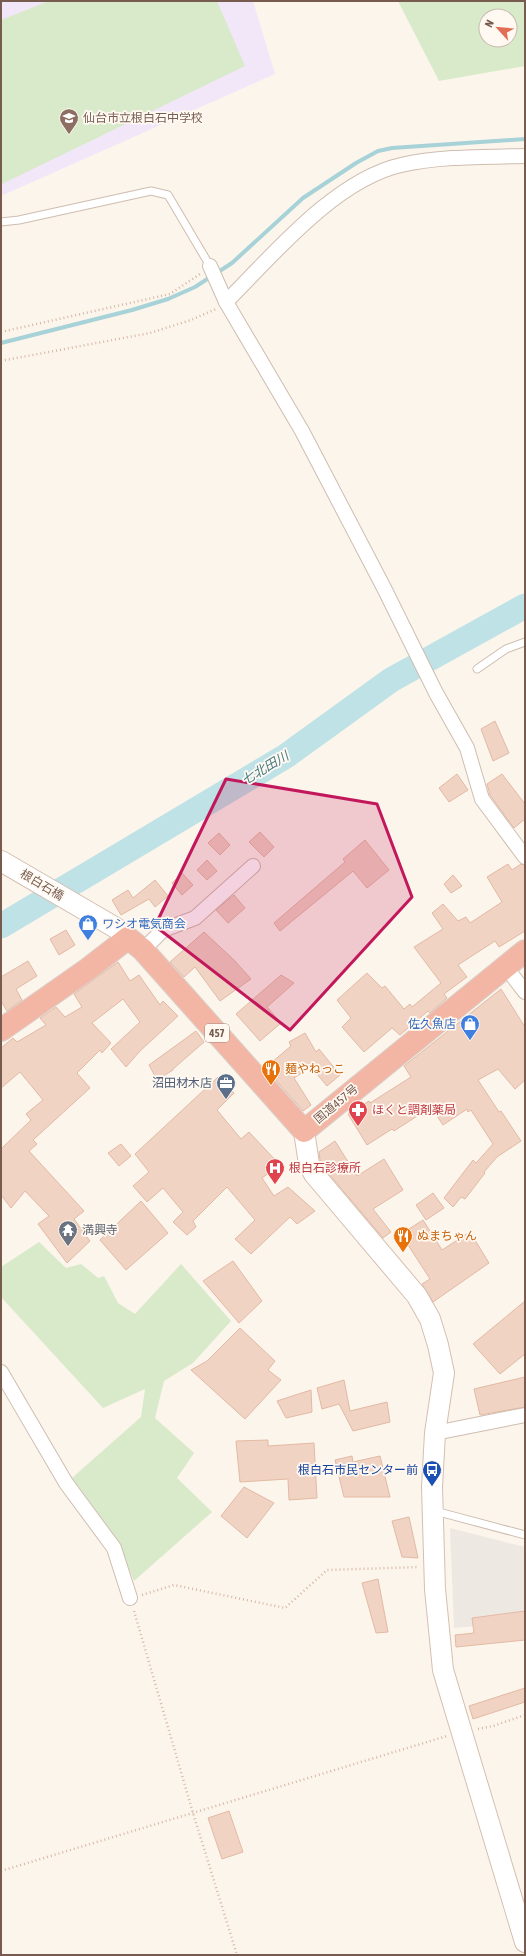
<svg xmlns="http://www.w3.org/2000/svg" width="526" height="1956" font-family="'Asap Condensed','Noto Sans JP',sans-serif">
	<style>
		.industrial { fill: #eee8e3 }
		.education { fill: #f2e7f9 }
		.green { fill: #d8eac9; fill-rule: evenodd }
		.lines { fill: none; stroke-linecap: round; stroke-linejoin: round }
		.stream { stroke: #a6d2d8; stroke-width: 4 }
		.river { stroke: #bfe2e6; stroke-width: 25 }
		.building { fill: #f1d3c3; stroke: #e3b9a4 }
		.lane-casing { stroke: #cebdb0; stroke-width: 9 }
		.street-casing { stroke: #cebdb0; stroke-width: 16 }
		.secondary-casing { stroke: #d4bfb0; stroke-width: 22 }
		.highway-casing { stroke: #d9d1cd; stroke-width: 24 }
		.path { stroke: #d7b7a5; stroke-width: 2.5; stroke-dasharray: 1 3; stroke-linecap: butt }
		.lane { stroke: #fff; stroke-width: 7 }
		.street { stroke: #fff; stroke-width: 14 }
		.secondary { stroke: #fff; stroke-width: 20 }
		.highway { stroke: #f4b6a4; stroke-width: 22 }
		.marked { fill: #c2185b; fill-opacity: 0.2; stroke: #c2185b; stroke-width: 3; stroke-linejoin: round }
		.labels { text-anchor: middle; dominant-baseline: central; stroke-width: 3.5; stroke-linejoin: round; paint-order: stroke }
		.shield { fill: #fff9f2; stroke: #a08a7f; stroke-width: 1 }
		.shield-label { font-size: 11px; font-weight: bold; fill: #775b4e }
		.education-label { font-size: 12px; fill: #785e54; stroke: #fff9f2; text-anchor: start }
		.street-label { font-size: 12px; fill: #775b4e; stroke: #fff9f2 }
		.shop-label { font-size: 12px; fill: #366cbe; stroke: #fff9f2; text-anchor: start }
		.food-label { font-size: 12px; fill: #c56008; stroke: #fff9f2; text-anchor: start }
		.service-label { font-size: 12px; fill: #4e5e75; stroke: #fff9f2; text-anchor: end }
		.health-label { font-size: 12px; fill: #be3a42; stroke: #fff9f2; text-anchor: start }
		.worship-label { font-size: 12px; fill: #5b616d; stroke: #fff9f2; text-anchor: start }
		.transit-label { font-size: 12px; fill: #164399; stroke: #fff9f2; text-anchor: end }
		.water-label { font-size: 13px; font-style: italic; fill: #447b83; stroke: #fff9f2 }
	</style>
	<rect width="100%" height="100%" fill="#fcf5eb"/>
	<!-- industrial -->
	<path class="industrial" d="M450,1528L525,1547V1622L454,1628Z"/>
	<!-- education -->
	<path class="education" d="M1,1H253L275,74L1,196Z"/>
	<!-- green -->
	<g class="green">
		<path d="M49,1H217L245,66L2,184L1,20Z"/>
		<path d="M398,1H525V66L439,81ZM486,16H510V40H486Z"/>
		<path d="M39,1242L66,1268L81,1264L98,1278L104,1276L118,1303L135,1314L181,1264L231,1321L193,1363L164,1381L155,1418L194,1453L177,1478L212,1512L134,1581L117,1539L72,1478L141,1417L145,1389L103,1408L1,1297V1267Z"/>
	</g>
	<g class="lines">
		<!-- stream -->
		<path class="stream" d="M1,343L132,310L168,299L195,287L232,263L303,198L356,163L378,151L392,148L525,139"/>
		<!-- river -->
		<path class="river" d="M1,926L286,756L391,680L525,606"/>
	</g>
	<!-- building -->
	<g class="building">
		<path d="M495,721L509,753L493,761L481,729Z"/>
		<path d="M457,774L468,790L449,802L439,788Z"/>
		<path d="M502,774L525,804V819L514,828L490,795L487,784Z"/>
		<path d="M260,832L274,847L264,857L249,842Z"/>
		<path d="M219,833L230,845L220,855L208,843Z"/>
		<path d="M365,840L389,870L367,888L353,871L280,931L274,923L345,862L343,859Z"/>
		<path d="M207,860L217,871L207,880L197,870Z"/>
		<path d="M508,864L512,870L521,864L525,865V931L499,947L495,941L458,965L467,977L444,994L447,998L430,1013L428,1011L400,1035L392,1028L364,1052L342,1027L351,1018L337,1000L367,973L382,988L385,986L404,1009L410,1004L412,1007L441,983L414,947L443,929L432,913L443,904L458,921L466,917L470,923L502,902L487,877Z"/>
		<path d="M182,873L193,885L182,895L172,883Z"/>
		<path d="M453,875L462,886L451,893L444,884Z"/>
		<path d="M155,880L168,896L155,907L149,899L121,915L112,900L128,890L133,898Z"/>
		<path d="M234,895L245,908L228,923L216,910Z"/>
		<path d="M66,930L75,945L59,955L50,939Z"/>
		<path d="M204,932L234,960L251,979L220,1001L195,967L184,977L170,962Z"/>
		<path d="M28,961L37,976L16,989L22,1000L7,1011L1,1001V977Z"/>
		<path d="M118,962L130,981L139,975L160,1005L163,1001L178,1016L140,1051L126,1067L111,1049L140,1022L123,999L92,1023L111,1043L102,1053L100,1050L77,1073L90,1088L33,1140L37,1144L29,1151L84,1211L74,1219L90,1241L67,1263L38,1224L49,1216L25,1191L11,1208L1,1195V1149L31,1120L26,1114L43,1100L20,1072L1,1088V1048L13,1038L17,1042L46,1025L40,1018L56,1007L65,1017L82,1007L74,994Z"/>
		<path d="M281,975L294,983L267,1007L281,1023L260,1041L236,1014Z"/>
		<path d="M501,989L525,1027V1080L515,1089L498,1069L478,1080L499,1112L501,1111L521,1141L497,1157L484,1172L485,1173L465,1199L461,1197L453,1207L444,1198L473,1160L476,1163L493,1144L471,1110L468,1112L467,1109L443,1125L431,1107L394,1131L392,1129L367,1145L348,1114L369,1101L370,1103L411,1077L404,1066Z"/>
		<path d="M196,1031L204,1042L173,1069V1070L157,1080L149,1065Z"/>
		<path d="M305,1033L316,1052L319,1049L340,1075L327,1086L311,1067L294,1078L311,1105L303,1111L265,1068L291,1046L289,1042Z"/>
		<path d="M218,1077L234,1093L217,1110L241,1139L249,1132L280,1165L262,1178L274,1196L288,1187L315,1211L297,1224L290,1217L251,1254L235,1239L255,1220L227,1187L193,1221L196,1227L187,1235L173,1222L183,1212L163,1188L147,1202L133,1186L149,1172L135,1154Z"/>
		<path d="M335,1141L357,1176L384,1159L403,1190L373,1209L391,1232L383,1238L324,1168L320,1160L319,1152Z"/>
		<path d="M121,1144L131,1156L119,1166L108,1153Z"/>
		<path d="M433,1193L444,1208L426,1220L416,1205Z"/>
		<path d="M141,1201L168,1233L126,1270L100,1240Z"/>
		<path d="M423,1220L442,1250L470,1232L489,1263L433,1302L422,1284L430,1279L401,1234Z"/>
		<path d="M233,1261L262,1301L239,1323L203,1281Z"/>
		<path d="M525,1301V1354L500,1374L473,1344Z"/>
		<path d="M240,1328L275,1361L268,1370L281,1380L245,1419L191,1370L207,1361Z"/>
		<path d="M525,1377V1407L480,1415L474,1389Z"/>
		<path d="M344,1380L350,1411L387,1402L390,1422L353,1431L339,1404L322,1409L317,1388Z"/>
		<path d="M311,1390L312,1412L286,1418L277,1401Z"/>
		<path d="M268,1440V1446L314,1443L317,1498L289,1500L288,1479L240,1482L236,1441Z"/>
		<path d="M352,1456L353,1462L380,1456L390,1497H344L335,1460Z"/>
		<path d="M244,1487L274,1503L247,1538L221,1516Z"/>
		<path d="M409,1517L418,1558L402,1557L392,1521Z"/>
		<path d="M378,1579L388,1632L376,1633L362,1583Z"/>
		<path d="M525,1611V1640L456,1647L455,1635L474,1633L472,1618Z"/>
		<path d="M525,1688V1702L473,1719L469,1706Z"/>
		<path d="M229,1811L243,1852L222,1859L208,1818Z"/>
	</g>
	<g class="lines">
		<!-- lane casing -->
		<g class="lane-casing">
			<g id="lane">
				<path d="M1,222L19,220L151,191L168,195L210,266"/>
				<path d="M477,669L506,649L525,642"/>
				<path d="M435,1511L525,1535"/>
			</g>
		</g>
		<!-- street casing -->
		<g class="street-casing">
			<g id="street">
				<path d="M210,266L226,302L302,431L384,588L436,693L467,748L482,799L525,857"/>
				<path d="M226,302C273,255 335,180 401,165C441,156 484,157 525,156"/>
				<path d="M143,950L163,930L195,918L253,866"/>
				<path d="M505,966L525,992"/>
				<path d="M1,1372L66,1483L114,1548L130,1598"/>
				<path d="M435,1433L525,1415"/>
			</g>
		</g>
		<!-- secondary casing -->
		<g class="secondary-casing">
			<g id="secondary">
				<path d="M1,861L116,928L128,938"/>
				<path d="M304,1131L309,1164L314,1174L417,1296L430,1319L438,1345L444,1373L435,1433L432,1487L435,1589L443,1670L525,1942"/>
			</g>
		</g>
		<!-- highway casing -->
		<g class="highway-casing">
			<path id="highway" d="M1,1030L88,969L128,938L143,950L304,1131L525,951"/>
		</g>
		<!-- path -->
		<g class="path">
			<path d="M1,332L170,294L200,274"/>
			<path d="M1,361L150,333L191,320L216,309"/>
			<path d="M142,1595L174,1585L285,1608L327,1570L419,1567"/>
			<path d="M134,1611L193,1813L237,1955"/>
			<path d="M478,1729L493,1726L525,1715"/>
			<path d="M1,1871L447,1736"/>
		</g>
		<!-- lane -->
		<use href="#lane" class="lane"/>
		<!-- street -->
		<use href="#street" class="street"/>
		<!-- secondary -->
		<use href="#secondary" class="secondary"/>
		<!-- highway -->
		<use href="#highway" class="highway"/>
	</g>
	<!-- marked area -->
	<path class="marked" d="M226,779L377,804L412,897L290,1030L155,926Z"/>
	<!-- icons -->
	<defs>
		<g id="school-pin" transform="scale(1)"><path d="M0 17L-7.5 6A9.5 9.5 0 1 1 7.5 6Z" fill="#8d6e63" stroke="#fff9f2"/><path d="M0-5L7-2L0 1L-7-2ZM-4 1L0 2.5L4 1V4Q0 6-4 4Z" fill="#fff"/></g>
		<g id="shop-pin" transform="scale(1)"><path d="M0 17L-7.5 6A9.5 9.5 0 1 1 7.5 6Z" fill="#3f7fe0" stroke="#fff9f2"/><path d="M-5-2.5h2.3a2.7 3.5 0 0 1 5.4 0H5L5.5 6h-11ZM-1.5-2.5h3a1.5 2.3 0 0 0-3 0Z" fill="#fff"/></g>
		<g id="restaurant-pin" transform="scale(1)"><path d="M0 17L-7.5 6A9.5 9.5 0 1 1 7.5 6Z" fill="#e8710a" stroke="#fff9f2"/><path d="M-5-6h1v4h1v-4h1v4h1v-4h1v5L-1.5 .5V6h-2V.5L-5-1ZM5-6V6H3V1.5H1.5Q1.5-4 5-6Z" fill="#fff"/></g>
		<g id="office-pin" transform="scale(1)"><path d="M0 17L-7.5 6A9.5 9.5 0 1 1 7.5 6Z" fill="#5c6f8a" stroke="#fff9f2"/><path d="M-6-3h4V-5.5h4V-3h4V5H-6ZM-1-4.5V-3h2v-1.5ZM-6 0V1H6V0Z" fill="#fff"/></g>
		<g id="pharmacy-pin" transform="scale(1)"><path d="M0 17L-7.5 6A9.5 9.5 0 1 1 7.5 6Z" fill="#e0444e" stroke="#fff9f2"/><path d="M-2-6h4v4h4v4h-4v4h-4v-4h-4v-4h4Z" fill="#fff"/></g>
		<g id="hospital-pin" transform="scale(1)"><path d="M0 17L-7.5 6A9.5 9.5 0 1 1 7.5 6Z" fill="#e0444e" stroke="#fff9f2"/><path d="M-5-5h3v3.5h4V-5h3V5h-3V1.5h-4V5h-3Z" fill="#fff"/></g>
		<g id="temple-pin" transform="scale(1)"><path d="M0 17L-7.5 6A9.5 9.5 0 1 1 7.5 6Z" fill="#6b7280" stroke="#fff9f2"/><path d="M0-6L5-2H3V0L6.5 2.5H4V6H1.5V3h-3V6H-4V2.5H-6.5L-3 0V-2H-5Z" fill="#fff"/></g>
		<g id="bus-pin" transform="scale(1)"><path d="M0 17L-7.5 6A9.5 9.5 0 1 1 7.5 6Z" fill="#1a4fb4" stroke="#fff9f2"/><path d="M-5-6H5V4H4V6H2V4H-2V6H-4V4H-5ZM-3.5-4V0h7V-4ZM-3.5 1.2v1.5H-2V1.2ZM2 1.2v1.5H3.5V1.2Z" fill="#fff"/></g>
	</defs>
	<g fill-rule="evenodd">
		<use href="#school-pin" x="69" y="118"/>
		<use href="#shop-pin" x="88" y="924"/>
		<use href="#shop-pin" x="470" y="1024"/>
		<use href="#restaurant-pin" x="271" y="1069"/>
		<use href="#office-pin" x="226" y="1083"/>
		<use href="#pharmacy-pin" x="358" y="1110"/>
		<use href="#hospital-pin" x="275" y="1168"/>
		<use href="#temple-pin" x="68" y="1230"/>
		<use href="#restaurant-pin" x="403" y="1236"/>
		<use href="#bus-pin" x="432" y="1470"/>
	</g>
	<g class="labels">
		<!-- shield labels -->
		<rect class="shield" x="205" y="1024" width="24" height="18" rx="3"/>
		<g class="shield-label">
			<text x="217" y="1033">457</text>
		</g>
		<!-- education labels -->
		<g class="education-label">
			<text x="83" y="118">仙台市立根白石中学校</text>
		</g>
		<!-- street labels -->
		<g class="street-label">
			<text transform="translate(42 885) rotate(31)">根白石橋</text>
			<text transform="translate(336 1104) rotate(-40)">国道457号</text>
		</g>
		<!-- shop labels -->
		<g class="shop-label">
			<text x="102" y="924">ワシオ電気商会</text>
			<text x="456" y="1024" text-anchor="end">佐久魚店</text>
		</g>
		<!-- food labels -->
		<g class="food-label">
			<text x="285" y="1069">麺やねっこ</text>
			<text x="417" y="1236">ぬまちゃん</text>
		</g>
		<!-- service labels -->
		<g class="service-label">
			<text x="212" y="1083">沼田材木店</text>
		</g>
		<!-- health labels -->
		<g class="health-label">
			<text x="372" y="1110">ほくと調剤薬局</text>
			<text x="289" y="1168">根白石診療所</text>
		</g>
		<!-- worship labels -->
		<g class="worship-label">
			<text x="82" y="1230">満興寺</text>
		</g>
		<!-- transit labels -->
		<g class="transit-label">
			<text x="418" y="1470">根白石市民センター前</text>
		</g>
		<!-- water labels -->
		<g class="water-label">
			<text transform="translate(265 768) rotate(-31)">七北田川</text>
		</g>
	</g>
	<!-- border -->
	<rect width="526" height="1956" fill="none" stroke="#775b4e" stroke-width="4"/>
	<!-- north arrow -->
	<g transform="translate(498 28) rotate(297)"><circle r="19" fill="#fff9f2" stroke="#c9bab0"/>
	<path d="M0-3L7 15L0 10L-7 15Z" fill="#e26e55"/>
	<text y="-6" font-size="11" font-weight="bold" text-anchor="middle" fill="#775b4e">N</text>
	</g>
</svg>
